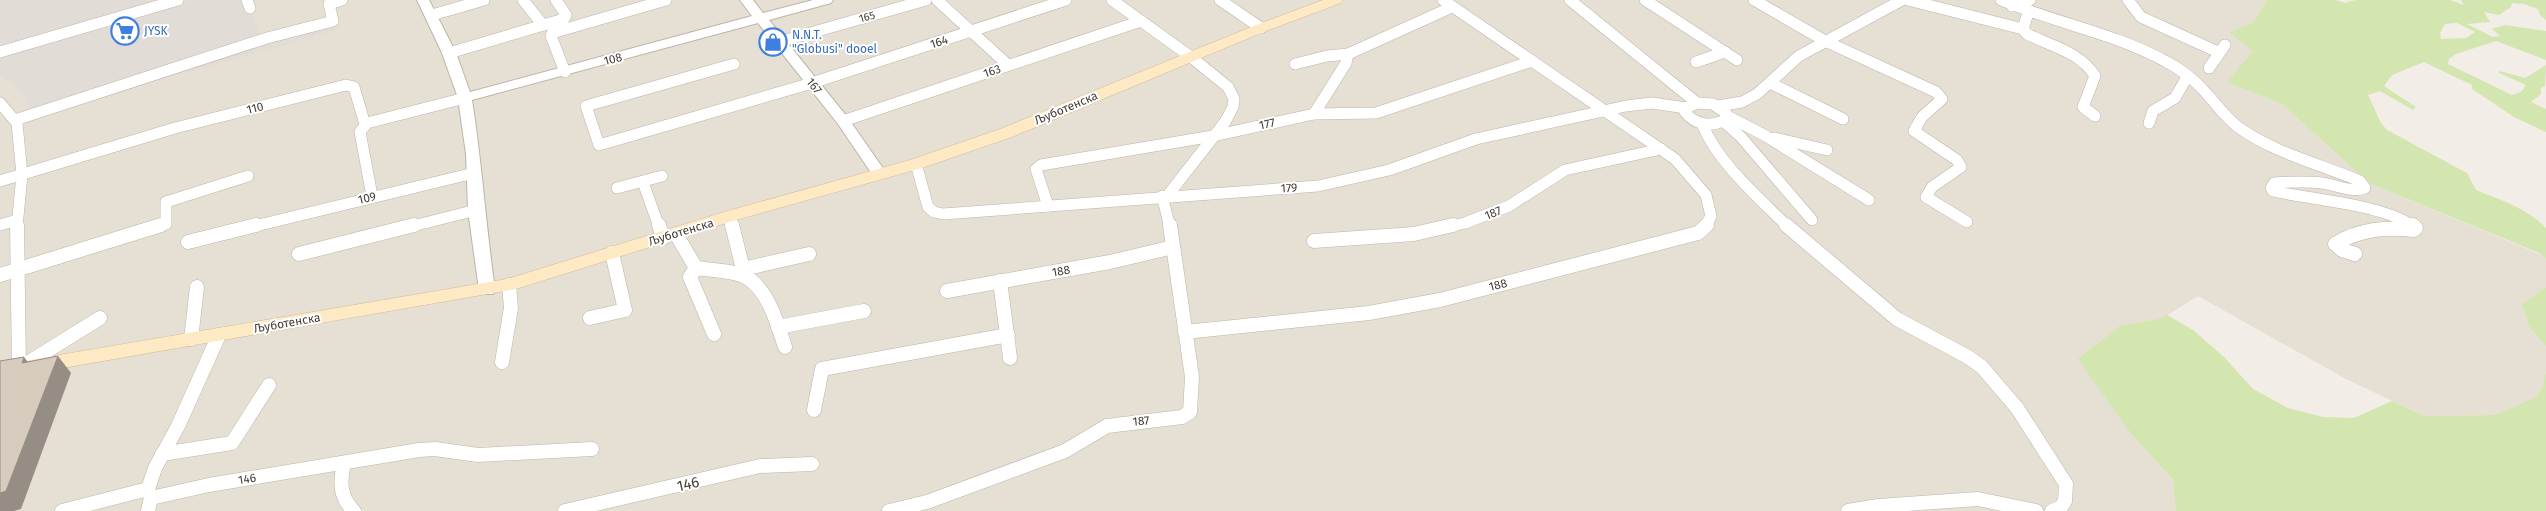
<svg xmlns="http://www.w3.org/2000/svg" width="2546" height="511" font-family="'Fira Sans',sans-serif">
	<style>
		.residential { fill: #e6dfd4 }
		.industrial { fill: #e2dcd7 }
		.green { fill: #d3e6af; fill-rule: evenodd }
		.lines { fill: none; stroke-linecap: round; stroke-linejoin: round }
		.minor-far1-casing { stroke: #beb4a8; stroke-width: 12 }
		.minor-casing { stroke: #beb4a8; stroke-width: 15 }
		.tertiary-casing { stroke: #beb4a8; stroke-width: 2 }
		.secondary-casing { stroke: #d2bc96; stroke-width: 1 }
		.minor-far1 { stroke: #fff; stroke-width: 11 }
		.minor { stroke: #fff; stroke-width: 14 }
		.tertiary { fill: #fff; fill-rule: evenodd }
		.secondary { fill: #fdeac5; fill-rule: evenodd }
		.shaded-wall { fill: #968e85 }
		.building { fill: #d7cbbe; stroke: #968e85 }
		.labels { text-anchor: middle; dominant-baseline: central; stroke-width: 4; stroke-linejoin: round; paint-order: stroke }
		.far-street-label { font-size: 11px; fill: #453d35; stroke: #fff }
		.shop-label { font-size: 12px; fill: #366cbe; stroke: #fff; text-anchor: start }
		.street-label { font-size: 12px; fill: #453d35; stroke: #fff }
		.near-street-label { font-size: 15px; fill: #453d35; stroke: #fff }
	</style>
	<rect width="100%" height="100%" fill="#f2ede6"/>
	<!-- residential -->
	<path class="residential" d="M0,0H2267L2253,23L2230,32L2254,51L2228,82L2282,104L2369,183L2539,254L2546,259V287L2522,304L2529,327L2546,346V371L2542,388L2534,398L2494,415L2424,416L2346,379L2198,296L2163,318L2120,326L2128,430L2173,480L2176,511H0Z"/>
	<!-- industrial -->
	<g class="industrial">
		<path d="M0,0H173L6,47L0,42Z"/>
		<path d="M194,0H248L262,41L331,23L336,30L34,116L22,92L0,75V57Z"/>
	</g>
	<!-- green -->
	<g class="green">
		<path d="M2267,0H2336L2345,3L2356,0H2450L2464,5L2461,0H2546V20L2540,15L2538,9L2524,4L2512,3L2511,7L2499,15L2484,12L2490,22L2467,24L2493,37L2500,36L2492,29L2505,25L2546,31V60L2496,41L2456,54L2449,59L2448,64L2512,95L2521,92L2526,85L2499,73L2500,71L2525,78L2546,65L2545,86L2541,88V94L2531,102L2546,109V132L2514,117L2472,89V85L2424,62L2392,75L2384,86L2416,107L2413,110L2380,91L2368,95L2381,123L2387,130L2467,173L2476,190C2500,200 2527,208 2546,228V259L2539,253L2369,183L2282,104L2227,82L2253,51L2229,32L2253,23ZM2457,23L2475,32L2466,38L2441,39L2440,33L2445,24Z"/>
		<path d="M2546,287V346L2529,327L2522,304Z"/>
		<path d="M2167,315L2193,330L2224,357L2253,389L2288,408L2323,417L2354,418L2392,401L2424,416L2494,415L2534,398L2542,388L2546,371V511H2176L2173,480L2128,430L2078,359L2120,326L2162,318Z"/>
	</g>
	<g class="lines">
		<!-- minor-far1 casing -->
		<g class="minor-far1-casing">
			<g id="minor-far1">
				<path d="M247,0L250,8"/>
				<path d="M523,0L543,25"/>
				<path d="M937,0L1008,65"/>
				<path d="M1112,0L1191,57L1228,87L1234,99L1233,107L1225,122L1168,195"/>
				<path d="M1220,0L1261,28"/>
				<path d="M1443,0L1675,159L1706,195L1711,216L1705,227"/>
				<path d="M1570,0L1697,103"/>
				<path d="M1645,0L1737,60"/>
				<path d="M1754,0L1825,41L1936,92L1942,99L1922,117L1914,131L1957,160L1961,167L1932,187L1926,197L1967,222"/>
				<path d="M1908,0L2023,29"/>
				<path d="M2001,0C2055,23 2114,33 2165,61C2181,69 2195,80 2207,94C2217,105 2226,118 2238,127C2274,153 2320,164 2360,181L2365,188C2352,193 2336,185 2322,183C2306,181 2290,182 2274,183L2271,188L2273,191C2312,200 2383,204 2414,227"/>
				<path d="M2128,0L2141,17L2218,52"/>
				<path d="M2012,6L2030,0"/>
				<path d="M2028,13L2023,29L2027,34C2051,46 2080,52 2095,76L2083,107L2095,116"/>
				<path d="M432,15L484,0"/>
				<path d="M779,42L926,0"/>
				<path d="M0,52L178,0"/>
				<path d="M449,53L564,19L566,15L556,0"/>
				<path d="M1696,62L1725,52"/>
				<path d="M734,64L586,106L599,145L812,83L1066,0"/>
				<path d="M1295,64L1327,56L1348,54L1452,7"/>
				<path d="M2209,68L2225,45"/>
				<path d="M565,72L551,36L552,33L666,0"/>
				<path d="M1770,83L1843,119"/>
				<path d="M0,103L17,123L22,175L17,227"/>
				<path d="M1697,103L1713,104L1726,113V119C1712,128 1695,125 1685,112L1686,108Z"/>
				<path d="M1718,106L1742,102L1757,94L1799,56L1902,0"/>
				<path d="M1314,114L1346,63L1348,54"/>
				<path d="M1727,116L1764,135L1869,200"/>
				<path d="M15,120L267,38L333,21L329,4L342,0"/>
				<path d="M843,121L1141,21"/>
				<path d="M1724,122L1741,137L1812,220"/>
				<path d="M367,123L360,132L372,196"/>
				<path d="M2149,123L2153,111L2175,98L2187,77"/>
				<path d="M1702,124C1719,164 1757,196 1788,227"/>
				<path d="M1774,138L1827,150"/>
				<path d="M916,164L928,207L934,212L943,214L1318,186L1389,170L1476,139L1626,106L1652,103L1686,108"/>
				<path d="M0,181L175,128L346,85L354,87L364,121L367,123L465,98"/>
				<path d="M643,182L659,227"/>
				<path d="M617,188L662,176"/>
				<path d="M1162,196L1170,227"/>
				<path d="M1048,206L1036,169L1041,165L1213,136L1314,114L1376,113L1532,61"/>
				<path d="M730,216L733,227"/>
				<path d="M0,225L17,220"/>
				<path d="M157,227L166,224V202L248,176"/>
				<path d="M251,227L474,173"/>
				<path d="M409,227L476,210"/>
				<path d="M1448,227L1465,223L1509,206L1565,170L1661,149"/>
			</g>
		</g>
		<!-- minor casing -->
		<g class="minor-casing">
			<g id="minor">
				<path d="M17,225L19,369"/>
				<path d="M659,225L663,238"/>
				<path d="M732,225L743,269L809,254"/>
				<path d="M1786,225L1897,319L1968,357L1982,367L2017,408L2066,484L2065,501L2061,507L2052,511"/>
				<path d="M676,234L696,268L690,277L714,334"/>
				<path d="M1314,241L1414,234L1453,225"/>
				<path d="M188,242L256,225"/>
				<path d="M299,254L414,225"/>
				<path d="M2355,254L2342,250L2335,244C2360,229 2385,227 2414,230L2416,228L2413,225"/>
				<path d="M696,268C709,270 736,271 746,277C768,289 778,325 785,347"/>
				<path d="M0,275L161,225"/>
				<path d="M1000,281L1010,358"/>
				<path d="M947,291L1110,262L1173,247"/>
				<path d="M590,318L625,310L612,253"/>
				<path d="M778,327L864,311"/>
				<path d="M1185,332L1369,313L1440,300L1698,233L1707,225"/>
				<path d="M191,339L197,287"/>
				<path d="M502,362L511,308L509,285"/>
				<path d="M21,367L100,318"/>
				<path d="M814,410L822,369L1008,335"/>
				<path d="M162,454L232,443L269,385"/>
				<path d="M344,463C340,481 339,497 354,511"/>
				<path d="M151,498L209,485L419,450L435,449L478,455L592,449"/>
				<path d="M62,511L148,489"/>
				<path d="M148,511L151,498L148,489L155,468L178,426L219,335"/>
				<path d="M565,511L760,466L812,464"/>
				<path d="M889,511L927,502L1065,451L1107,426L1182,417L1190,412L1192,377L1170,225"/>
				<path d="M1848,511L1878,506L1978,499L2036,511"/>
			</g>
		</g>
		<!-- tertiary casing -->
		<g class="tertiary-casing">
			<path id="tertiary" d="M417,0H429L456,53L470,92L752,16L740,0H753L763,13L813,0H833L831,3L769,20L848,118L887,174L879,179L874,177L838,124L758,23L472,100C482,163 486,227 495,290L493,294H481L479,290L468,210L466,154L458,98L442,53Z"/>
		</g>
		<!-- secondary casing -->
		<g class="secondary-casing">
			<path id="secondary" d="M1323,0H1343L1341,3L1266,31L1012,137L922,168L736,220L516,289L0,379V365L507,279L724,212L910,160L1000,129L1256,25Z"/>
		</g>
		<!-- minor-far1 -->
		<use href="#minor-far1" class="minor-far1"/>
		<!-- minor -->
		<use href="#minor" class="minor"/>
		<!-- tertiary -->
		<use href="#tertiary" class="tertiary"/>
		<!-- secondary -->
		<use href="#secondary" class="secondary"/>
	</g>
	<!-- shaded-wall -->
	<g class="shaded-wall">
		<path d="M58,356L71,373L21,509L14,511H0V493Z"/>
		<path d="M24,357L37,374L22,363Z"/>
	</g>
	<!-- building -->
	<path class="building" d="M58,356L6,491L0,493V361L24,357L22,363Z"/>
	<!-- icons -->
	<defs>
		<g id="supermarket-ring" transform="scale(1.4375)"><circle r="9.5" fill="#fff" stroke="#3f7fe0" stroke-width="1.5"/><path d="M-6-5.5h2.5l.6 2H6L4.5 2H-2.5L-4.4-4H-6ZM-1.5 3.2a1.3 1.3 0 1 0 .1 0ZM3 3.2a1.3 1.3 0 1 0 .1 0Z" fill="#3f7fe0"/></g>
		<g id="shop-ring" transform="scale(1.4375)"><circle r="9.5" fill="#fff" stroke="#3f7fe0" stroke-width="1.5"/><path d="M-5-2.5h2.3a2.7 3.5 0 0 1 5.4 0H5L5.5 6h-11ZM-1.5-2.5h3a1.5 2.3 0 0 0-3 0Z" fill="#3f7fe0"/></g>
	</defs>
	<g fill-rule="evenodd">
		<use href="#supermarket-ring" x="125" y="31"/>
		<use href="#shop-ring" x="773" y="42"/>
	</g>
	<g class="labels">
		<!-- far-street labels -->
		<g class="far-street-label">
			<text transform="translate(867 17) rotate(-16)">165</text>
		</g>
		<!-- shop labels -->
		<g class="shop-label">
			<text x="144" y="31">JYSK</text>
			<text x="792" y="35">N.N.T.<tspan x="792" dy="14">"Globusi" dooel</tspan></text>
		</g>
		<!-- street labels -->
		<g class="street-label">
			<text transform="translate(939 42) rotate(-18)">164</text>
			<text transform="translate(613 59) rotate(-15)">108</text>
			<text transform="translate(992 71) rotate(-19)">163</text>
			<text transform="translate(814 86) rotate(51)">167</text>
			<text transform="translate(255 108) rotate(-14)">110</text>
			<text transform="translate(1066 108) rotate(-23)">Љуботенска</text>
			<text transform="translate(1267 124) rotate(-12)">177</text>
			<text transform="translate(1289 188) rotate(-4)">179</text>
			<text transform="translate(367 198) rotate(-13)">109</text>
			<text transform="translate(1493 213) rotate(-22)">187</text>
			<text transform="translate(681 232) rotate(-17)">Љуботенска</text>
			<text transform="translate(1061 271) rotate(-10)">188</text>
			<text transform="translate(1498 285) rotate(-14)">188</text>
			<text transform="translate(287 323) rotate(-10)">Љуботенска</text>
			<text transform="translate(1141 421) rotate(-6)">187</text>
			<text transform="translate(247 479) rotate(-9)">146</text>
		</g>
		<!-- near-street labels -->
		<g class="near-street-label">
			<text transform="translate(688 484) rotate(-13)">146</text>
		</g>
	</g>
</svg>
